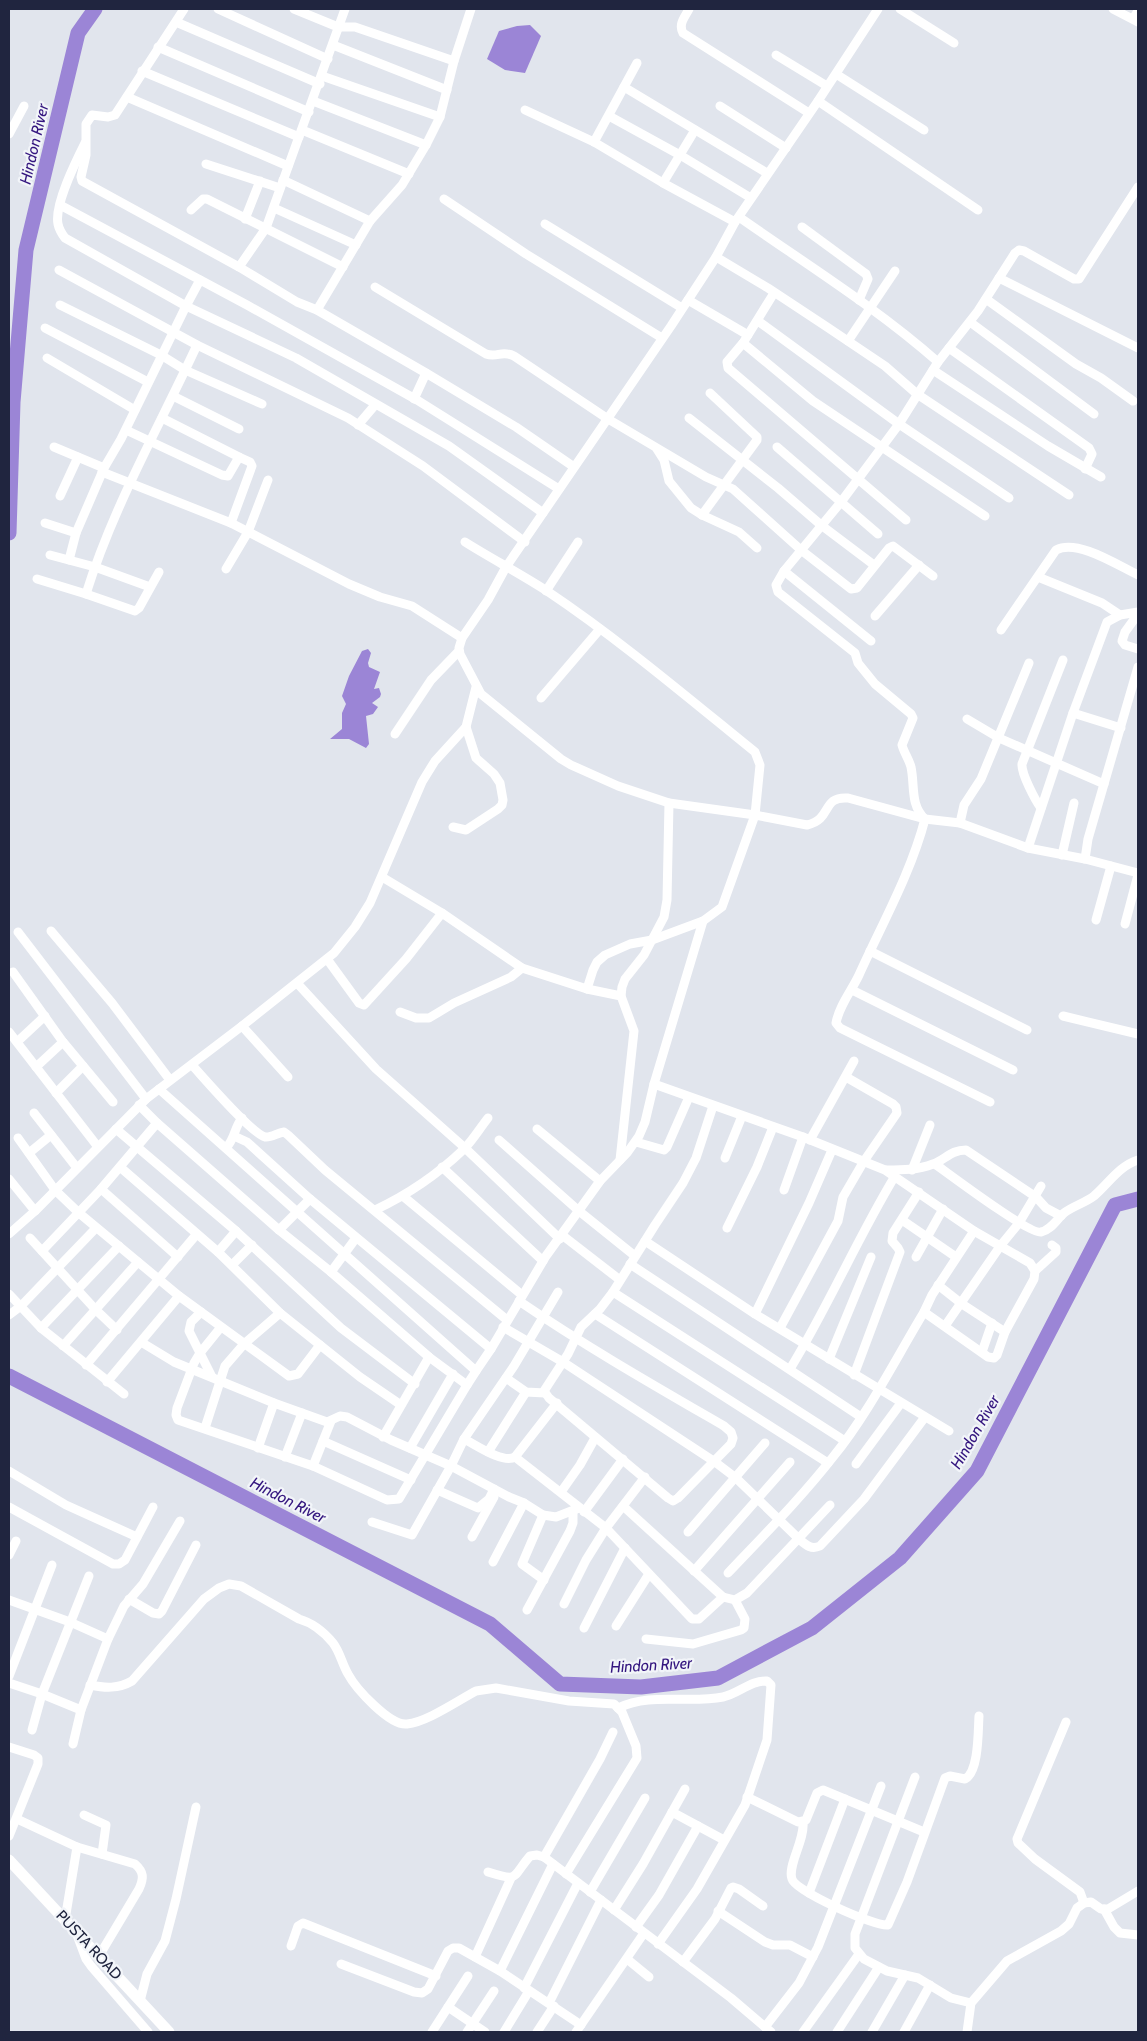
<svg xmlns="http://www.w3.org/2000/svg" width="1147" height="2041" font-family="Cabin,sans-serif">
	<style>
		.water { fill: #9b85d6 }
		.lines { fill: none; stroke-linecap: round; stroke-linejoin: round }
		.river { stroke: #9b85d6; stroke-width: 15 }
		.minor { stroke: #fff; stroke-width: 9 }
		.tertiary { stroke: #fff; stroke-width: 11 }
		.labels { text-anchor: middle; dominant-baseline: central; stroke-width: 4.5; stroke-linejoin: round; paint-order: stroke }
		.street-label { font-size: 15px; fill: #20253f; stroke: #f2f5f9 }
		.water-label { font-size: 16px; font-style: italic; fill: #34167f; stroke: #f2f5f9 }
	</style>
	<rect width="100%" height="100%" fill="#e1e5ed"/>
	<!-- water -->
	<g class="water">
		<path d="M530,25L541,36L525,73L505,70L487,59L499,31L517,26Z"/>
		<path d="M368,649L371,653L368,663L369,667L380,672L374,689L379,688L381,694L380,697L372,703L378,707L373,714L366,716L369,744L366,748L349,739H330L342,729V713L346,704L342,696L349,676L362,651Z"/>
	</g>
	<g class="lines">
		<!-- river -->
		<g class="river">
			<path d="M9,533L13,402L26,250L78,33L95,9"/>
			<path d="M9,1376L490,1624L560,1684L641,1687L718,1678L812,1628L900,1558L977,1471L1115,1205L1138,1199"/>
		</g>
		<!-- minor -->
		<g class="minor">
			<path d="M184,9L115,115L108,117L92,115L86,124V155L81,177L82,181L239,267L297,302L317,310L426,373L516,427L574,467"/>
			<path d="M218,9L328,59"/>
			<path d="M294,9L338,27H355L454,61"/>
			<path d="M689,9C685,17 678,24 683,33L809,113"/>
			<path d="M878,9L818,101L735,222L716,257L671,326L506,567L488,600L462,638L459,648L460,654L481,694L561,759L571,765L618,786L669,803L755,815L807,825C833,819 821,796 848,798L925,819L960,823L1028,848L1085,859L1138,873"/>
			<path d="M900,9L954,43"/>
			<path d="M1113,9L1138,22"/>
			<path d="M1133,19L1138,11"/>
			<path d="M176,22L320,84"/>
			<path d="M333,45L447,90"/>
			<path d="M158,47L309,112"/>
			<path d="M776,55L827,86"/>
			<path d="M142,71L299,137"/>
			<path d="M836,74L924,130"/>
			<path d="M322,76L440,117"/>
			<path d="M624,87L767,173"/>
			<path d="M127,97L288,166"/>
			<path d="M313,101L426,145"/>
			<path d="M818,101L978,210"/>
			<path d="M720,106L786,148"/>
			<path d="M525,110L594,142L663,183L735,222"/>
			<path d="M609,116L680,155L751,198"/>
			<path d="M302,130L409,174"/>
			<path d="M9,134L24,106"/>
			<path d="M594,142L637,63"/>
			<path d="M85,143C76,161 54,205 58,224C59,229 62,234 65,238L186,306L296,358L449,446L543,513"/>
			<path d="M206,164L280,188"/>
			<path d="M283,180L370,221"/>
			<path d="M663,183L695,130"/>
			<path d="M444,199L526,254L662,338"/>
			<path d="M60,205L247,305L417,400L559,489"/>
			<path d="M274,208L356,245"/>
			<path d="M191,210L203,199H207L343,267"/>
			<path d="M739,217C806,264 877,308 938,362"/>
			<path d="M245,219L260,181"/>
			<path d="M545,224L682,308"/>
			<path d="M802,227L866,274L868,279L859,300"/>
			<path d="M716,257L768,288L827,327L885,366L917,394L1069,495"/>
			<path d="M239,267L266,228L345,9"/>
			<path d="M59,270L197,345L348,418L423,466L525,542"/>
			<path d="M999,278L1138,348"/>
			<path d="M375,287L486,354C497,358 502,350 514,356L608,419L706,477L733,489L801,550L851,589L857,588L889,548L893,546L933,576"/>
			<path d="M774,293L743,343L727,362L728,368L906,520"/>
			<path d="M986,299L1076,364L1101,378L1133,401"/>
			<path d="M688,300L748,335"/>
			<path d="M60,305L161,355L185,370L262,404"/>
			<path d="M317,310L370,221L402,185L426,145L440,117L454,61L471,9"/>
			<path d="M758,321L899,424L1009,498"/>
			<path d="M970,322L1094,414"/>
			<path d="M45,328L148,382"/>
			<path d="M848,341L895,271"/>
			<path d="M743,343L813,401L985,516"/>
			<path d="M949,348L1089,448L1092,454L1085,469"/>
			<path d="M47,358L135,410"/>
			<path d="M933,370L1048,446L1101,477"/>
			<path d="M173,396L239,429"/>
			<path d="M414,399L426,373"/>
			<path d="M689,418L778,488L821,525L874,565"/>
			<path d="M358,425L375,405"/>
			<path d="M126,430L222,475L228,476L239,457L162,418"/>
			<path d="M54,447L104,468"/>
			<path d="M777,447L878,534"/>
			<path d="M657,449L664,460L669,481L691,508L702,515L739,532L757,548"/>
			<path d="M102,472L231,523L349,584L380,597L412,606L462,638"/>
			<path d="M60,496L78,457"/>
			<path d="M702,515L757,440V437L710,393"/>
			<path d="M45,523L76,533"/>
			<path d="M231,523L252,466L250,462L239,457"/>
			<path d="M465,542C492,559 521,574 547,591C620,640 687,697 755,752L760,765L755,815L722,907L703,921L652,940L630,944L605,955L597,962L593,970L587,989"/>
			<path d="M50,555L95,567L150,587"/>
			<path d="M69,560L76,533L104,468L121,439L186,306L200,280"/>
			<path d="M226,569L248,532L268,480"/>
			<path d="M784,571L871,641"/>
			<path d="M1038,577L1102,603L1120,615"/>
			<path d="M37,579L86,594L135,611L139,608L159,572"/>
			<path d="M546,591L578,542"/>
			<path d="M86,594C113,507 159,427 197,345"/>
			<path d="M1138,614L1125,632L1122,641L1125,645L1138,649"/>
			<path d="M875,616L919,565"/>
			<path d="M1001,630L1056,550C1078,539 1117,565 1138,575"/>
			<path d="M541,698L600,629"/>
			<path d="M1073,713L1121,728"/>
			<path d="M967,719L999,738L1104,784"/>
			<path d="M395,734L431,680L459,651"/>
			<path d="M1041,808C1035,800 1021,773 1022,764L1063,660"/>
			<path d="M960,823L964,805L981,779L1029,663"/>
			<path d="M453,827L466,830L498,809L502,805L503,800L500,783L494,774L476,758L466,727"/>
			<path d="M1028,848L1073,713L1107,622L1120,615L1138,612"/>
			<path d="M1062,855L1074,803"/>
			<path d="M1085,859L1088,839L1138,667"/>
			<path d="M382,877L442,913L522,968L587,989L621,996"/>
			<path d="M1096,920L1111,866"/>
			<path d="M1125,924L1138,875"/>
			<path d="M51,931L112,1003L170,1080"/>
			<path d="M18,932L146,1099"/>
			<path d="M870,951L1027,1030"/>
			<path d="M327,959L359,1003L364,1005L406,959L442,913"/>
			<path d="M13,972L63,1042L113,1102"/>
			<path d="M297,983L376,1069L465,1148L560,1239"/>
			<path d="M852,990L1013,1070"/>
			<path d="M400,1012L416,1018H429L454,1003L511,977L522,968"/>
			<path d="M1063,1016L1138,1034"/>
			<path d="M242,1026L288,1077"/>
			<path d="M9,1032L98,1147"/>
			<path d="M17,1042L45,1016"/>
			<path d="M192,1065C204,1078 251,1133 265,1137C271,1138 277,1133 284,1132L288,1135L325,1170L507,1320"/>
			<path d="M36,1067L63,1042"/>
			<path d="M654,1084L803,1137L885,1170L974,1231L1030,1263L1035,1271L1034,1279L1005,1332L997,1355L994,1358L988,1357L924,1312"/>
			<path d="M159,1089L476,1371L467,1385"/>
			<path d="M56,1093L83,1066"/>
			<path d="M990,1102L840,1028L836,1023C839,1006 852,990 859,975C882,924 911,873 925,819C910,805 915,786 911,767C909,759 904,753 902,745L913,718L911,714L875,684L858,663L855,653L778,592L776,585L784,571L841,502L899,424L938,362L978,311L1015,253L1019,250L1024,251L1074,279H1079L1138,187"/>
			<path d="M139,1105L157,1123"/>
			<path d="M34,1113L77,1168"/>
			<path d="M116,1129L236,1231L341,1328L415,1384"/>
			<path d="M537,1129L600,1181"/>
			<path d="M234,1136L247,1142L310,1199L491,1349"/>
			<path d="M18,1138L55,1190L79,1213L179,1296L289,1376L298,1374L320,1345"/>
			<path d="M499,1140L579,1211L635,1256"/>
			<path d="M810,1140L854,1061"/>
			<path d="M636,1142L664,1150L667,1147L689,1097"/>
			<path d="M226,1148C235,1139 234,1128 242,1118"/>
			<path d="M29,1153L51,1135"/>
			<path d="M725,1158L742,1116"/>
			<path d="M620,1160L634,1031L621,996L622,987L625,979L644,955L664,917L667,900L669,803"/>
			<path d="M935,1164C949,1174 1030,1235 1041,1232C1051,1230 1057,1219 1064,1213C1073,1206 1085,1203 1094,1196C1109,1183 1119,1166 1138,1160"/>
			<path d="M120,1167L218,1252L280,1313L360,1377L401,1405"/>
			<path d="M442,1167L543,1261"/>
			<path d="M886,1170C902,1170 918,1170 933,1164C946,1159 951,1150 966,1150L1036,1197L1046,1208L1061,1216"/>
			<path d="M912,1170L930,1125"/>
			<path d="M9,1179L35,1211"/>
			<path d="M101,1189L178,1257"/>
			<path d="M784,1190L803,1137"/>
			<path d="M404,1197L522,1295"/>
			<path d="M375,1210C407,1195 438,1174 464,1149C473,1140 480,1128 488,1118"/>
			<path d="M902,1220L956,1257"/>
			<path d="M727,1228L757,1167L773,1127"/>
			<path d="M279,1230L310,1199"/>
			<path d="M9,1234L35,1211L146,1099L242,1026L334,953L355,927L370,903L422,782L435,761L466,727L476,687"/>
			<path d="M562,1235L620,1280"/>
			<path d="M30,1238L95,1309L117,1330"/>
			<path d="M645,1241L755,1314L949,1431"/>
			<path d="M42,1251L101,1189L157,1123L279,1230L331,1272L429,1357L467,1385L399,1499L387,1500L313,1466L178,1420L176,1415L177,1408L194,1363L200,1353L221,1327"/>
			<path d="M218,1252L236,1231"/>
			<path d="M916,1257L943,1209"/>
			<path d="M630,1264L861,1417"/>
			<path d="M232,1265L252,1245"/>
			<path d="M1035,1271L1056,1252V1248L1052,1245"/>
			<path d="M331,1272L356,1238"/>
			<path d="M938,1285L962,1304L1005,1332"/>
			<path d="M613,1292L845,1441"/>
			<path d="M9,1294L41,1328L124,1394"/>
			<path d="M519,1301C585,1346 655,1386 724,1426L731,1432L733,1438L731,1444L678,1498L673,1501L668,1498L549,1398L544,1391L568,1354L581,1327L600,1309L613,1292L655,1225L683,1183L696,1158L713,1106"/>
			<path d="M201,1312L191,1322L189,1331L212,1377"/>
			<path d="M595,1314L828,1463"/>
			<path d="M755,1314L809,1203L832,1150"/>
			<path d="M9,1315L21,1306L96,1228"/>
			<path d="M945,1326L1001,1245L1019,1223L1041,1186"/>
			<path d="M503,1327L563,1362L715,1462L736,1478L799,1539C806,1545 811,1550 820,1546L864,1499L925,1417"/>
			<path d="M41,1328L119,1246"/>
			<path d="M780,1328L838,1221L843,1197L864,1161L897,1113L896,1107L893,1104L846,1077"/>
			<path d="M141,1342L174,1362L274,1403L327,1422L340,1416L347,1417L391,1440L451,1466L412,1535L372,1522"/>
			<path d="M63,1346L138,1262"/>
			<path d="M982,1352L992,1323"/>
			<path d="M829,1359L871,1257"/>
			<path d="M86,1365L196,1235"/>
			<path d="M790,1369C828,1307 857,1239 895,1176"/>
			<path d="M476,1371L491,1349L546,1256L600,1181L627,1153L639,1136L645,1122L654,1084L703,921"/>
			<path d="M854,1375L900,1252L898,1248L892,1241L893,1233L919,1192"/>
			<path d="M506,1378L526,1392L545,1393"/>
			<path d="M107,1382L179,1296"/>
			<path d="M557,1403L515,1457C503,1464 476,1445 464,1439L451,1466L509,1497L524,1503L543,1515L556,1517L579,1508"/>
			<path d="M205,1428L225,1366L244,1344L280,1313"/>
			<path d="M383,1437L429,1357"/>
			<path d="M464,1439L514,1366L558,1292"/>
			<path d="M323,1441L411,1480"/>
			<path d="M258,1448L274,1403"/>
			<path d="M410,1448L453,1374"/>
			<path d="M488,1452L526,1392"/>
			<path d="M285,1457L302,1413"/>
			<path d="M515,1457L606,1528L692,1619H699L723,1597L623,1506"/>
			<path d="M856,1464L901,1403"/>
			<path d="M313,1466L331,1421"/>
			<path d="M9,1471L66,1505L137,1537"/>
			<path d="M437,1490L478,1508L489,1499L494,1489"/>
			<path d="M561,1492L580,1465L595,1438"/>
			<path d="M9,1507L113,1564H119L125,1560L153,1507"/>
			<path d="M584,1512L623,1459"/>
			<path d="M543,1515L522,1564L544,1580"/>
			<path d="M688,1532L765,1443"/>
			<path d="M472,1537L494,1497"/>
			<path d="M9,1555L16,1541"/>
			<path d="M493,1562L524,1503"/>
			<path d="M694,1571L790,1462"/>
			<path d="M728,1573C764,1535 801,1498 833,1457C868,1414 895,1360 924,1312L932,1295L974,1231"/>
			<path d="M723,1597L735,1600L747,1593L830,1505"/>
			<path d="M129,1599L153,1613L159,1614L162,1611L196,1545"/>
			<path d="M9,1600L70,1622L108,1639"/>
			<path d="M564,1604L586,1560L606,1528L645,1477"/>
			<path d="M527,1610L570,1531L573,1523V1511"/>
			<path d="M616,1626L649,1574"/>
			<path d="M584,1628L625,1548"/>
			<path d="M646,1639L693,1644L741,1630L744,1628L745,1619L735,1600"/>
			<path d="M9,1676L52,1565"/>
			<path d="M9,1683L42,1694L81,1710"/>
			<path d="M90,1685C105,1688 118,1689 132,1681L204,1599L219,1588L229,1584L241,1586L299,1619C313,1623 324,1632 333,1643C340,1652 342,1664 348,1674C356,1689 390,1726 407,1724C427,1722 457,1701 476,1691L496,1688L569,1701L614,1704L622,1712L636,1746L637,1758L566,1874"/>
			<path d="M618,1708C651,1692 688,1704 723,1697C738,1694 751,1680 767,1681L771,1685L767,1740L745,1805L697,1889L658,1944"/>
			<path d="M1066,1722L1017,1839L1018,1843L1035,1859L1080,1892L1084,1903"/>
			<path d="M32,1730L42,1694L89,1576"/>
			<path d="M73,1744L81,1710L108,1639L124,1606L143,1584L180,1521"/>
			<path d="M9,1747L34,1755L38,1758V1764L9,1836"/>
			<path d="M915,1777L855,1934V1948L864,1959L887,1971L918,1978L951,1998L971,2003"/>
			<path d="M747,1797L798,1822L806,1820L817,1793L823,1790L924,1832"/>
			<path d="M672,1812L724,1840"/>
			<path d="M84,1815L106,1825L102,1854"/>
			<path d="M17,1819L77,1847L135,1864C144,1872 144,1878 139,1889L99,1956"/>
			<path d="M803,1822C805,1840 787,1866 792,1879C795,1891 875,1927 888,1925L907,1882L945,1778L950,1776L965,1779C979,1772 978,1731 979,1716"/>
			<path d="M544,1857L600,1759L613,1732"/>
			<path d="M488,1872C520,1882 511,1878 530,1856L537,1855L544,1857L731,1998L771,2032"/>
			<path d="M590,1892L645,1798"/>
			<path d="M809,1893L845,1799"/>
			<path d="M1104,1909L1114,1927L1120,1933L1138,1935"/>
			<path d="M614,1910L643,1864L685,1789"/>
			<path d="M718,1911L765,1942L773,1945H790L813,1957"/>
			<path d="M65,1920L77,1847"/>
			<path d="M636,1927L659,1895L698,1826"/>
			<path d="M77,1935L86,1959L91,1966L148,2032"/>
			<path d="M291,1946L298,1926L303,1923L436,1976"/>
			<path d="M475,1957L511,1878"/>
			<path d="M627,1959L649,1977"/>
			<path d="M683,1962L715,1919L731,1888L733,1887L739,1889L763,1906"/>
			<path d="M341,1964L414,1992L422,1993L428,1989L448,1951L453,1948H459L500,1971L581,2025"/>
			<path d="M500,1971L553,1864"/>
			<path d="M524,1988L578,1883"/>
			<path d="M140,2001L147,1974L165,1941L176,1899L196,1807"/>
			<path d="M549,2003L601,1900"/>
			<path d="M448,2007L485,2032"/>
			<path d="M765,2027L799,1983L818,1947L881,1786"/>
			<path d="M432,2032L468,1976"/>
			<path d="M467,2032L494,1991"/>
			<path d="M504,2032L529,1991"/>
			<path d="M537,2032L554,2006"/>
			<path d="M576,2032L644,1933"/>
			<path d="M803,2032L859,1954"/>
			<path d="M837,2032L879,1967"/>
			<path d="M872,2032L905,1975"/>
			<path d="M904,2032L930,1985"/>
			<path d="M967,2032L971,2003L1007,1961L1061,1931L1069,1924L1077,1908L1084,1903L1091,1902L1101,1909H1108L1138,1891"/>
		</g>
		<!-- tertiary -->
		<path class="tertiary" d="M9,1860L169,2032"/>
	</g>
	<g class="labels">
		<!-- street labels -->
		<g class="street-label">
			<text transform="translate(89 1945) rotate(47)">PUSTA ROAD</text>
		</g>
		<!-- water labels -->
		<g class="water-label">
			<text transform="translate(34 144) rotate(-77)">Hindon River</text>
			<text transform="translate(975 1432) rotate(-60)">Hindon River</text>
			<text transform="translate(288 1500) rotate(27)">Hindon River</text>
			<text transform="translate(651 1665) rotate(-3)">Hindon River</text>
		</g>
	</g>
	<!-- border -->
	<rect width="1147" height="2041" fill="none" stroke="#20253f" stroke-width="20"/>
</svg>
